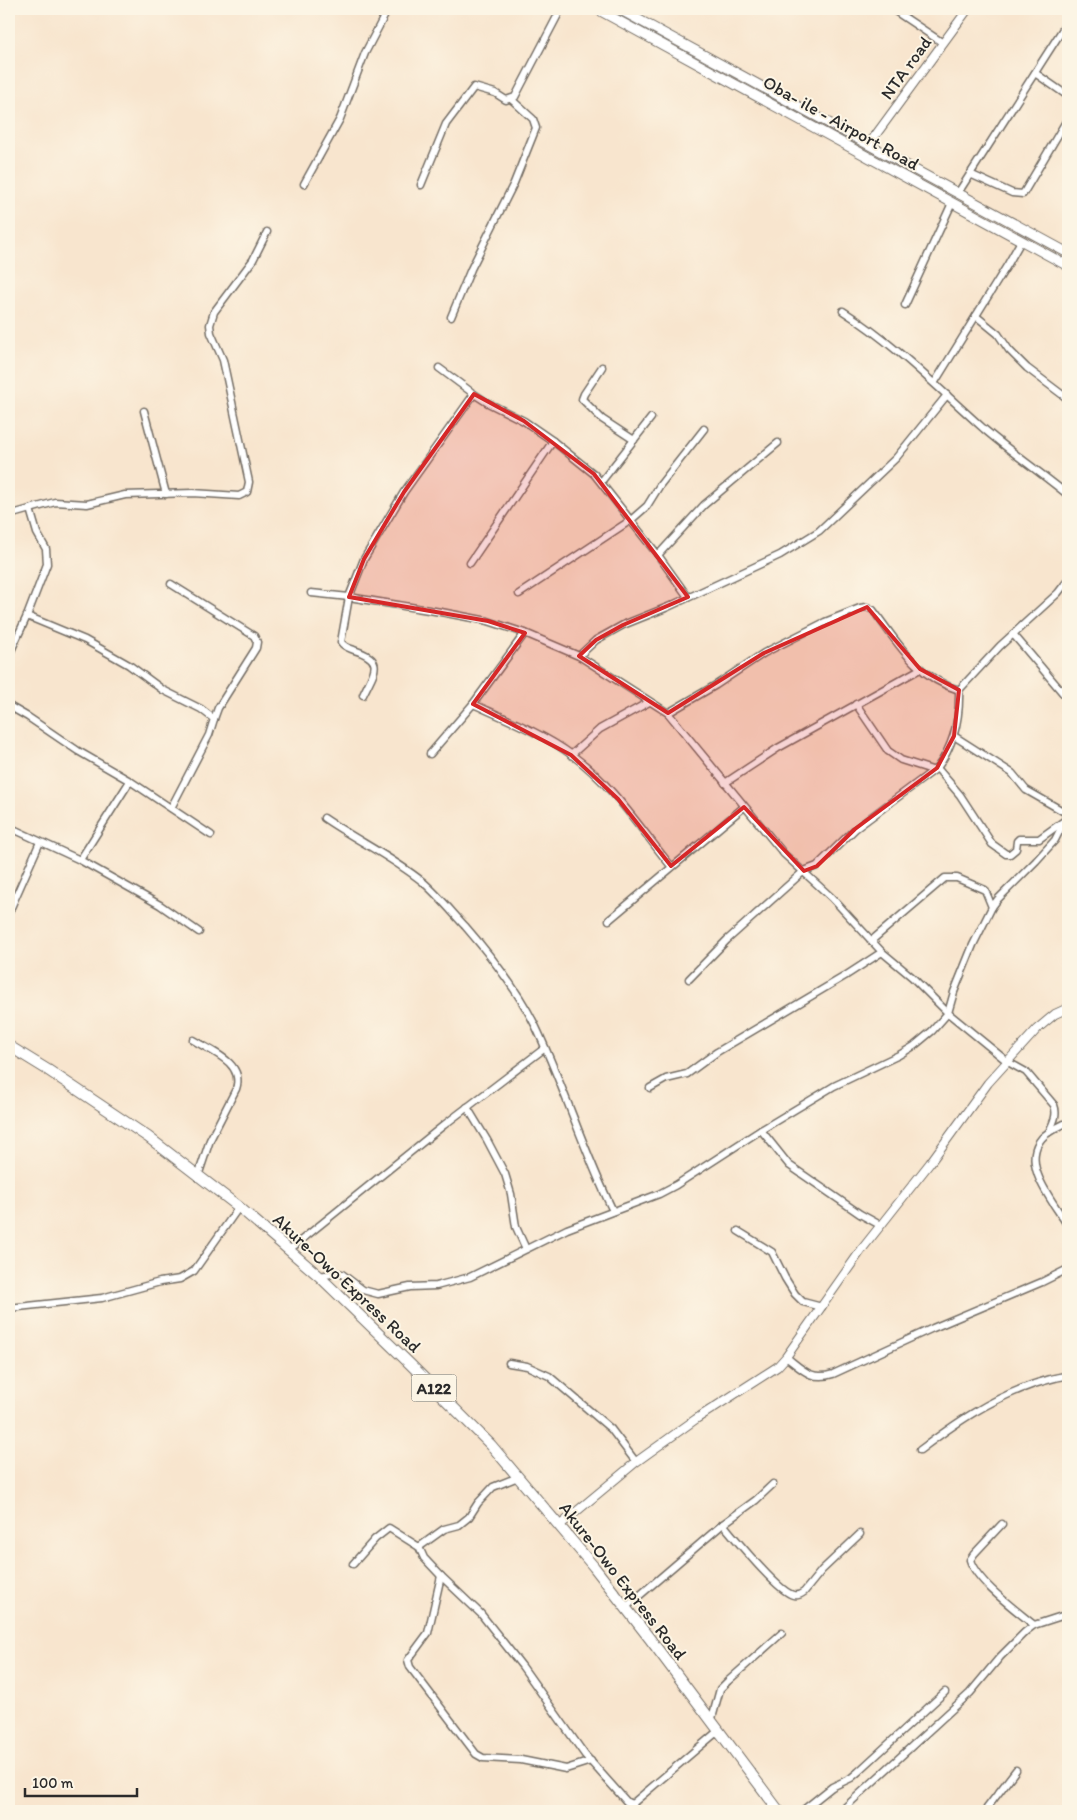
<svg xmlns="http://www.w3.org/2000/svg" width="1077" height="1820" font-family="Itim,sans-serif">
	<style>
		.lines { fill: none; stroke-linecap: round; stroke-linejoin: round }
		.minor-casing { stroke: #736c64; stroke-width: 9 }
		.tertiary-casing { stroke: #736c64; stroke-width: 10 }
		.secondary-casing { stroke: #736c64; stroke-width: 11 }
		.trunk-casing { stroke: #736c64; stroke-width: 12 }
		.minor { stroke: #fff; stroke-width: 6 }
		.tertiary { stroke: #fff; stroke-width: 8 }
		.secondary { stroke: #fff; stroke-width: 9 }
		.trunk { stroke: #fff; stroke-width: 10 }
		.marked { fill: #d62828; fill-opacity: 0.2; stroke: #d62828; stroke-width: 4; stroke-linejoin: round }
		.labels { text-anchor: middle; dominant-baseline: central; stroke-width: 4; stroke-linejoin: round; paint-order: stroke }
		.shield { fill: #fcf5e5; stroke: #6a6863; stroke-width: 1 }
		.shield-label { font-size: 16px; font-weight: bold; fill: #2b2b2b }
		.street-label { font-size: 18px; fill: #2b2b2b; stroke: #fcf5e5 }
	</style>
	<rect width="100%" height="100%" fill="#fcf5e5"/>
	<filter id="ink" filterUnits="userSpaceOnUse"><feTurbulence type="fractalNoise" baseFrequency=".02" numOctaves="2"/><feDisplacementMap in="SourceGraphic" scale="10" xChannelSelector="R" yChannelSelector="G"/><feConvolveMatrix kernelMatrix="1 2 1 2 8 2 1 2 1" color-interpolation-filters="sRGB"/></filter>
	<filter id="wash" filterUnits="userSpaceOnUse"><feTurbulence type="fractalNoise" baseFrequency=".0096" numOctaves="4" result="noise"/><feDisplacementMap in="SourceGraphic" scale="20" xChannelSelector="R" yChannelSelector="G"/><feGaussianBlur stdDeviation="1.12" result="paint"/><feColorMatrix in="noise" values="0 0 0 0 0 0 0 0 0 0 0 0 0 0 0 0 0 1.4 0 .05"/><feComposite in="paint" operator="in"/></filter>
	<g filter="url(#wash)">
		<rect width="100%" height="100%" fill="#f8e5ce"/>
	</g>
	<g filter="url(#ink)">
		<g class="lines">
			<!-- minor casing -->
			<g class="minor-casing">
				<g id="minor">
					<path d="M892,9L943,43"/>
					<path d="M1035,73L1068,96"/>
					<path d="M970,174L1012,193L1023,194L1068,118"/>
					<path d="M304,184L340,119L365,53L388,9"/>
					<path d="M421,185L446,124L474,87L495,93L506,100L515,97L561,9"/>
					<path d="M958,193L1068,21"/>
					<path d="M905,305L952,203"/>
					<path d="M843,311C895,344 938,388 984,429C1011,452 1041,473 1068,495"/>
					<path d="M976,316L998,334L1009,350L1027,368L1068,399"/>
					<path d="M451,317L471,269L514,183L536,128L533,119L511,99"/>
					<path d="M602,367L584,394L582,399L602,419L634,440"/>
					<path d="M439,368L474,394"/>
					<path d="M935,382L1008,264L1021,241"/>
					<path d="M144,411L166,494"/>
					<path d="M601,482L651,418"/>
					<path d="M9,515L55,502L87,504L125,495L193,493L239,496L247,492L249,482L223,360L211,333L210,325L214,312L253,260L267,232"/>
					<path d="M658,555L704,505L778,443"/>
					<path d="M470,563L553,441"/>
					<path d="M171,584L254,636L257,642L256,648L218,708L214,719"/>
					<path d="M311,593L349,597L441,612L488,621L525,633L579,656L668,713L784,854L832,898L882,952L912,977L948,1013L1008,1062L1026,1072L1054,1105C1058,1115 1053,1123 1049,1132"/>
					<path d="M519,594L631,520L647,506L660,485L704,429"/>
					<path d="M27,616L85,640L129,665L163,690L201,709L214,719L209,735L171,808"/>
					<path d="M1013,634L1068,699"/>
					<path d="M9,655L27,616L47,564L46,549L37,533L30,509"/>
					<path d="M579,656L596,640L623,625L668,607L780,555L819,531L896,458L947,395"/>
					<path d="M363,695C374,671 386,660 354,650C349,648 344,647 341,642L349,597L364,559L404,492L474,394L488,403L524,421L553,441L594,474L658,555L688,597"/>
					<path d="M473,704C504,718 544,734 572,755C612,784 640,828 671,866"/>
					<path d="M856,704L888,751L901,760L932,770"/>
					<path d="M9,706L28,717L78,751L130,781L211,835"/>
					<path d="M668,713L716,685L764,653L825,622L860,608L867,607L873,610C898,643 916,677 959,690L1000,646L1058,593L1068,580"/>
					<path d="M954,736L1012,773L1026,790L1068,814"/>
					<path d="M430,754L473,704L525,633"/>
					<path d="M571,755L600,729L649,702"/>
					<path d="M937,768L960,795L992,844L1006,854H1010L1016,849L1017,841L1019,839H1039L1064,821"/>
					<path d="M725,783L778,748L920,669"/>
					<path d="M324,818C356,840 392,857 423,882C438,895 451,911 465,926C491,956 517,989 535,1025C564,1086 583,1150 613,1211"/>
					<path d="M9,827L80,860L160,905L199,932"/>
					<path d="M80,860L130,781"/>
					<path d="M9,912L40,842"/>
					<path d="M609,920L744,807"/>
					<path d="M871,941L945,878H957L985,890L992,907"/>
					<path d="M689,979L727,940L804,871L817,866L855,829L937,768C954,745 960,718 959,690"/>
					<path d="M193,1040C211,1051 245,1063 236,1089L210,1140L198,1176"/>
					<path d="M650,1088L666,1079L687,1074L717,1052L845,976L882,952"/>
					<path d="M467,1107L487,1140L505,1174L511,1194L516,1227L526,1249"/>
					<path d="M1068,1122C1059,1127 1049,1130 1042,1138C1019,1164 1055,1204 1068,1226"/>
					<path d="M761,1130L789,1165L860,1214L880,1225"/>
					<path d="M738,1231L772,1252L785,1278L795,1294L803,1302L822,1307"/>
					<path d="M289,1250L444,1125L545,1048"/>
					<path d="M319,1276L338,1273L342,1274L363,1290L378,1294L410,1287L436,1286L470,1277L567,1229L659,1194L676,1185L761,1130L834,1086L899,1055L914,1046L932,1031L948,1013L954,992L973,945L992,907L998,899L1036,861L1055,840L1068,814"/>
					<path d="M9,1308L102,1298L160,1282L180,1279L194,1271L239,1207"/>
					<path d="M786,1357C803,1370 811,1381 833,1374L933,1328L1042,1282L1068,1269"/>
					<path d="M509,1363L527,1366L549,1376L611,1429L636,1462"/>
					<path d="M920,1450C957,1422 989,1400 1034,1384C1045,1381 1057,1376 1068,1376"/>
					<path d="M723,1524C735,1538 777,1591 793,1595C797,1596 800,1595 804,1592L822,1570L860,1534"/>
					<path d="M1002,1524L974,1554L970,1560C977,1582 1016,1610 1034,1625"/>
					<path d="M419,1547L444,1529L459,1525L469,1517L478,1503L493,1487L518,1477"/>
					<path d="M353,1564L375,1539L389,1528L419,1547L424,1558L441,1576L481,1614L522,1666L585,1755L627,1802L632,1804L718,1731"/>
					<path d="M441,1576L428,1633L408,1660L410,1667L476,1754L483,1758L521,1760L566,1769L591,1761"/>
					<path d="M625,1608L723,1524L756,1500L773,1484"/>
					<path d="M711,1722L720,1689L728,1681L782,1633"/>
					<path d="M632,1804L637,1811"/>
					<path d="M768,1811L775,1806"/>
					<path d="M802,1811L832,1787L851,1778L858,1772L945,1692"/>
					<path d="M841,1811L970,1693L1000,1657L1025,1632L1034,1625L1068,1614"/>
					<path d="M986,1811L987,1808L1016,1770"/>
				</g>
			</g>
			<!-- tertiary casing -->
			<g class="tertiary-casing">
				<g id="tertiary">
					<path d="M869,144L968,9"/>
					<path d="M559,1526L636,1462L696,1419L777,1367L786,1357L862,1249L930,1163L988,1083L1037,1029L1055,1014L1068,1008"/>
				</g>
			</g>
			<!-- secondary casing -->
			<g class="secondary-casing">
				<g id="secondary">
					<path d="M597,9L1068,266"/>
					<path d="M619,9L1068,253"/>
				</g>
			</g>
			<!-- trunk casing -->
			<g class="trunk-casing">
				<path id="trunk" d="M9,1046L48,1070L148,1137L239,1207L319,1276L410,1364L491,1445L594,1567L650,1639L779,1811"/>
			</g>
			<!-- minor -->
			<use href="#minor" class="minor"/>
			<!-- tertiary -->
			<use href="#tertiary" class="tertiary"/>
			<!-- secondary -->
			<use href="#secondary" class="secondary"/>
			<!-- trunk -->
			<use href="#trunk" class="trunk"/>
		</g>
	</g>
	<!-- marked area -->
	<path class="marked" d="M474,394L524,421L594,474L688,597L623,625L596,640L579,656L668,713L764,653L867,607L920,669L959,690L954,736L937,768L855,829L817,866L804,871L744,807L671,866L618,799L571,755L473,704L525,633L488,621L349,597L364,559L404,492Z"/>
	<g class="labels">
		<!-- shield labels -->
		<rect class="shield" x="411.5" y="1374.5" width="45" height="27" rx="4"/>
		<g class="shield-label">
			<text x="434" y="1388">A122</text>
		</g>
		<!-- street labels -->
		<g class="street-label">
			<text transform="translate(906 68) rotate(-54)">NTA road</text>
			<text transform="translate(841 123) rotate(29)">Oba- ile - Airport Road</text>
			<text transform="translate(347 1283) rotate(43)">Akure-Owo Express Road</text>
			<text transform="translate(623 1581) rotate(52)">Akure-Owo Express Road</text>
		</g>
	</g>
	<!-- margin -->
	<rect width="1077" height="1820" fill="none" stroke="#fcf5e5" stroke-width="30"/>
	<!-- scale -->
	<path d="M25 1788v8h112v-8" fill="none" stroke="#2b2b2b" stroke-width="2.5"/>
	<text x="32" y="1788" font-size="15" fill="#2b2b2b" stroke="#fcf5e5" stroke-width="4" paint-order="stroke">100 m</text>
</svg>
